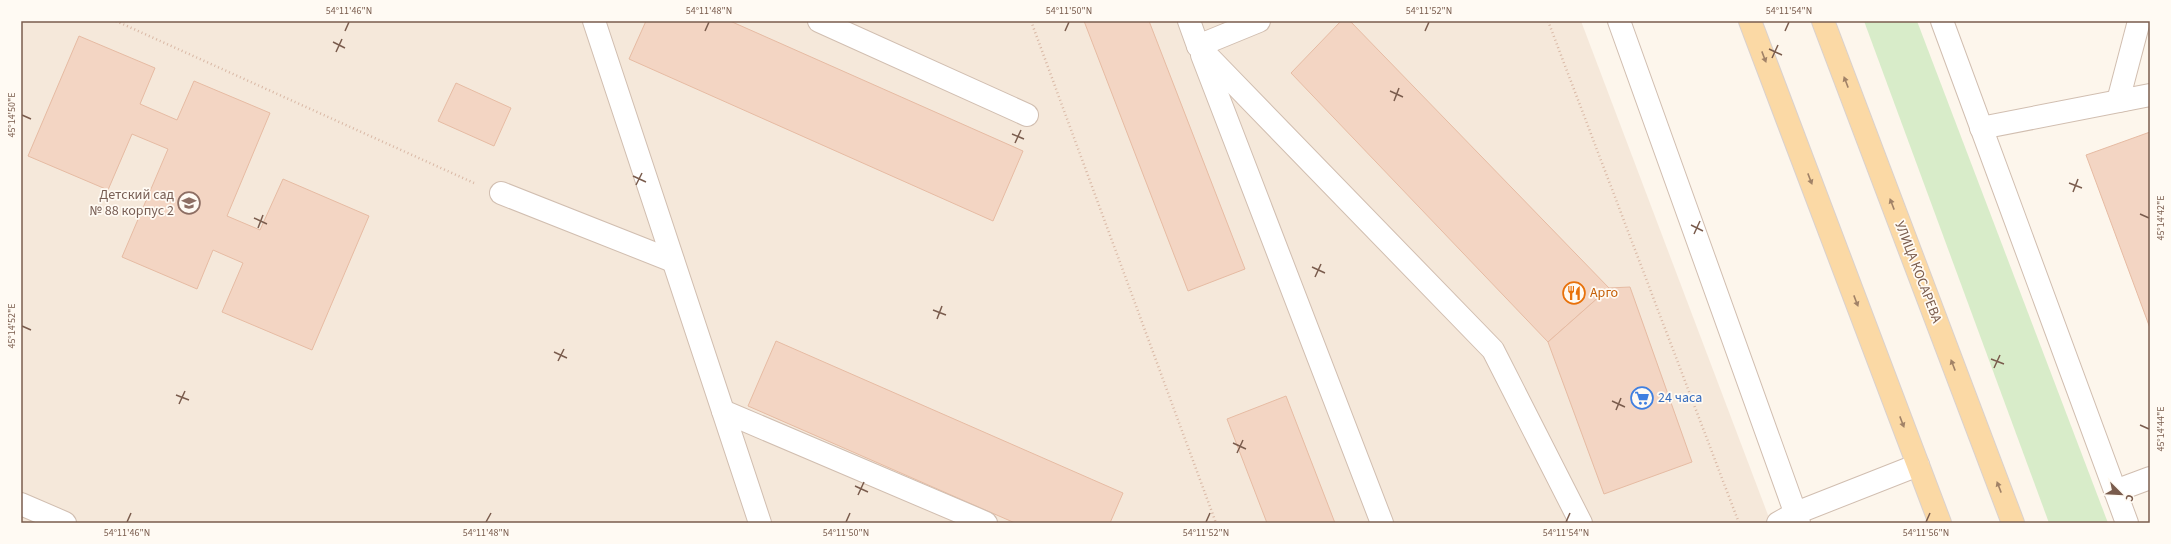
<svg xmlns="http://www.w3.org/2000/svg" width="2171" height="544" font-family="'Source Sans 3',sans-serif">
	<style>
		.residential { fill: #f5e8da }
		.green { fill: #d8ecc9 }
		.building { fill: #f3d5c3; stroke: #e6bba3 }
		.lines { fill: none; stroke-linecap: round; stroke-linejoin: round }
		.minor-casing { stroke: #d1beb0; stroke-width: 24 }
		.major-casing { stroke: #dad1cd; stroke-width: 24 }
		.path { stroke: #d9b8a5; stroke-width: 2.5; stroke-dasharray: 1 3; stroke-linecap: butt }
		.minor { stroke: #fff; stroke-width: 22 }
		.major { stroke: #fbd9a5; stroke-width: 22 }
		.oneway { fill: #a18267 }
		.ticks { fill: none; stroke: #7a5c4d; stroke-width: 1.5 }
		.labels { text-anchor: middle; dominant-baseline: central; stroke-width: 3.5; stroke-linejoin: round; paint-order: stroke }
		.education-label { font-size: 14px; fill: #785e54; stroke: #fffaf3; text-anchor: end }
		.street-label { font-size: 14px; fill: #7a5c4d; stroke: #fffaf3 }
		.food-label { font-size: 14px; fill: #c56008; stroke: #fffaf3; text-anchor: start }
		.shop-label { font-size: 14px; fill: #366cbe; stroke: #fffaf3; text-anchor: start }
		.neatline { fill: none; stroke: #7a5c4d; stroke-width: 1.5 }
		.ticks-label { font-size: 10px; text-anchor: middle; fill: #7a5c4d }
	</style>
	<rect width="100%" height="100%" fill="#fdf6ec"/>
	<!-- residential -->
	<path class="residential" d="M21,21H1581L1771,523H21Z"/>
	<!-- green -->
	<path class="green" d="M1864,21H1917L2108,523H2049Z"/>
	<!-- building -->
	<g class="building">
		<path d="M646,21H730L1023,151L993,221L629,59Z"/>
		<path d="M1084,21H1149L1245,269L1188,291Z"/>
		<path d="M1341,21H1350L1609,288L1548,342L1291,73Z"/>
		<path d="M79,36L155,68L140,104L177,120L194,81L270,113L227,216L260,230L283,179L369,216L312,350L222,312L243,263L213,250L197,289L122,257L168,149L132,134L108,190L28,156Z"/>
		<path d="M456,83L511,108L494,146L438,121Z"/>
		<path d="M2150,132V328L2086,155Z"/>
		<path d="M1630,287L1692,462L1604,494L1548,342L1609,288Z"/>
		<path d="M776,341L1123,493L1110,523H1015L748,406Z"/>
		<path d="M1286,396L1335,523H1267L1227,419Z"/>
	</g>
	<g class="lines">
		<!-- minor casing -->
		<g class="minor-casing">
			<g id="minor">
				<path d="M594,21L760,523"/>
				<path d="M819,21L1027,115"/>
				<path d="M1189,21L1198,46L1259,21"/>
				<path d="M1619,21L1799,523"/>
				<path d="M1942,21L2127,523"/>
				<path d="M1198,46L1493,350L1581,523"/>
				<path d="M1202,55L1382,523"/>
				<path d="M2131,98L2118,101L2139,21"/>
				<path d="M1981,128L2150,95"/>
				<path d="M501,193L673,261"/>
				<path d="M723,411L986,523"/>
				<path d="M2115,491L2150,478"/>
				<path d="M21,504L65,523"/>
				<path d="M1778,523L1796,513L1918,465"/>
			</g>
		</g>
		<!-- major casing -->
		<g class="major-casing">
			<g id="major">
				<path d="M1750,21L1940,523"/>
				<path d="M1823,21L2013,523"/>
			</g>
		</g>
		<!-- path -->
		<g class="path">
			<path d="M116,21L474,183"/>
			<path d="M1031,21L1216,523"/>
			<path d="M1548,21L1739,523"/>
		</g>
		<!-- minor -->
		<use href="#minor" class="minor"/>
		<!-- major -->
		<use href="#major" class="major"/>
	</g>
	<!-- one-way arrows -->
	<defs><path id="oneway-solid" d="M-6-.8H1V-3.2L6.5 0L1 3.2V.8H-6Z"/></defs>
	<g class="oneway">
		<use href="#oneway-solid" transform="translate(1764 57) rotate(69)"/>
		<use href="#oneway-solid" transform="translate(1846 82) rotate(-111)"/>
		<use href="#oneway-solid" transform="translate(1810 179) rotate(69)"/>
		<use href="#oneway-solid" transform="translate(1892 204) rotate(-111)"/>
		<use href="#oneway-solid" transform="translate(1856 301) rotate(69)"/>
		<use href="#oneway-solid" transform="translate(1953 365) rotate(-111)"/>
		<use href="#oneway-solid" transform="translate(1902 422) rotate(69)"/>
		<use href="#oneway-solid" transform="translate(1999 487) rotate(-111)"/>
	</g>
	<!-- ticks -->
	<path class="ticks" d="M345,31L349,22M705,31L709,22M1065,31L1069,22M1425,31L1429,22M1785,31L1789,22M333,42L345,48M1769,49L1782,55M336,52L342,39M1772,58L1778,45M1390,91L1403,97M1394,101L1399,88M22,115L31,119M1012,134L1024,139M1015,143L1021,130M633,176L646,182M2069,183L2082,188M636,185L642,173M2073,192L2078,179M2140,214L2149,218M254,218L267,224M1691,225L1703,231M258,228L263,215M1694,234L1700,221M1312,267L1325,273M1315,277L1321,264M933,310L946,315M937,319L942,306M22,326L31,330M554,352L567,358M1991,359L2004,364M558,361L564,349M1994,368L2000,355M176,395L189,400M1612,401L1625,407M179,404L185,391M1616,410L1621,398M2140,425L2149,429M1233,443L1246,449M1237,453L1243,440M855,486L868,492M858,495L864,482M127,522L131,513M486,522L491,513M846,522L850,513M1206,522L1210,513M1566,522L1570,513M1926,522L1930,513"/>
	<!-- icons -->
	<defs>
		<g id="school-ring" transform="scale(1.15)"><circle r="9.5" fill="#fffaf3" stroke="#8d6e63" stroke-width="1.5"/><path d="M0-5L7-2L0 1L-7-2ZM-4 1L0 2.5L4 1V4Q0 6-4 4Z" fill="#8d6e63"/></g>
		<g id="restaurant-ring" transform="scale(1.15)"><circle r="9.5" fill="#fffaf3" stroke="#e8710a" stroke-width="1.5"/><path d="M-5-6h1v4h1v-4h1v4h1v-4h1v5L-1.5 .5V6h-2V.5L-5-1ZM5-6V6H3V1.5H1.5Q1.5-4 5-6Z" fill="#e8710a"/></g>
		<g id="supermarket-ring" transform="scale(1.15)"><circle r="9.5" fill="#fffaf3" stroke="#3f7fe0" stroke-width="1.5"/><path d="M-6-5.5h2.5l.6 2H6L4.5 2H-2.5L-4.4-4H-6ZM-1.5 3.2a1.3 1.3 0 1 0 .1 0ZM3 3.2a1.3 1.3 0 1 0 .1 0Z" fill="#3f7fe0"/></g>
	</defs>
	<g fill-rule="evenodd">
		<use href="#school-ring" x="189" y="203"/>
		<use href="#restaurant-ring" x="1574" y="293"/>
		<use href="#supermarket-ring" x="1642" y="398"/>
	</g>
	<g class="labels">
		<!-- education labels -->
		<g class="education-label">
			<text x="174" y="195">Детский сад<tspan x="174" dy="16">№ 88 корпус 2</tspan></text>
		</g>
		<!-- street labels -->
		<g class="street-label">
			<text transform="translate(1918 272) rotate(69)">УЛИЦА КОСАРЕВА</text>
		</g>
		<!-- food labels -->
		<g class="food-label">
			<text x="1590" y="293">Арго</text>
		</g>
		<!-- shop labels -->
		<g class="shop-label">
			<text x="1658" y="398">24 часа</text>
		</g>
	</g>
	<!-- border -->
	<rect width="2171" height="544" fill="none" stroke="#fffaf3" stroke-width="44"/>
	<!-- north arrow -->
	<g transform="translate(2121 494) rotate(114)" stroke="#fffaf3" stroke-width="3" paint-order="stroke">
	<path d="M0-3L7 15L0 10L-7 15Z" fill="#7a5c4d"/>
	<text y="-6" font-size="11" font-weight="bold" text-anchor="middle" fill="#7a5c4d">С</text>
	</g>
	<rect x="22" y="22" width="2127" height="500" class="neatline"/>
	<g class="ticks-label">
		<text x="349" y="14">54°11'46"N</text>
		<text x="709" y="14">54°11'48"N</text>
		<text x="1069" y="14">54°11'50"N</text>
		<text x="1429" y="14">54°11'52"N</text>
		<text x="1789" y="14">54°11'54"N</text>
		<text transform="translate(11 115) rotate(-90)" y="4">45°14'50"E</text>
		<text transform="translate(2160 218) rotate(-90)" y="4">45°14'42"E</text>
		<text transform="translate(11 326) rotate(-90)" y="4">45°14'52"E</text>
		<text transform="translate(2160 429) rotate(-90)" y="4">45°14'44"E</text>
		<text x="127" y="536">54°11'46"N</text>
		<text x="486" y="536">54°11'48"N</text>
		<text x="846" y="536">54°11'50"N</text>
		<text x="1206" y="536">54°11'52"N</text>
		<text x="1566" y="536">54°11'54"N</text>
		<text x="1926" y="536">54°11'56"N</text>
	</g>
</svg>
